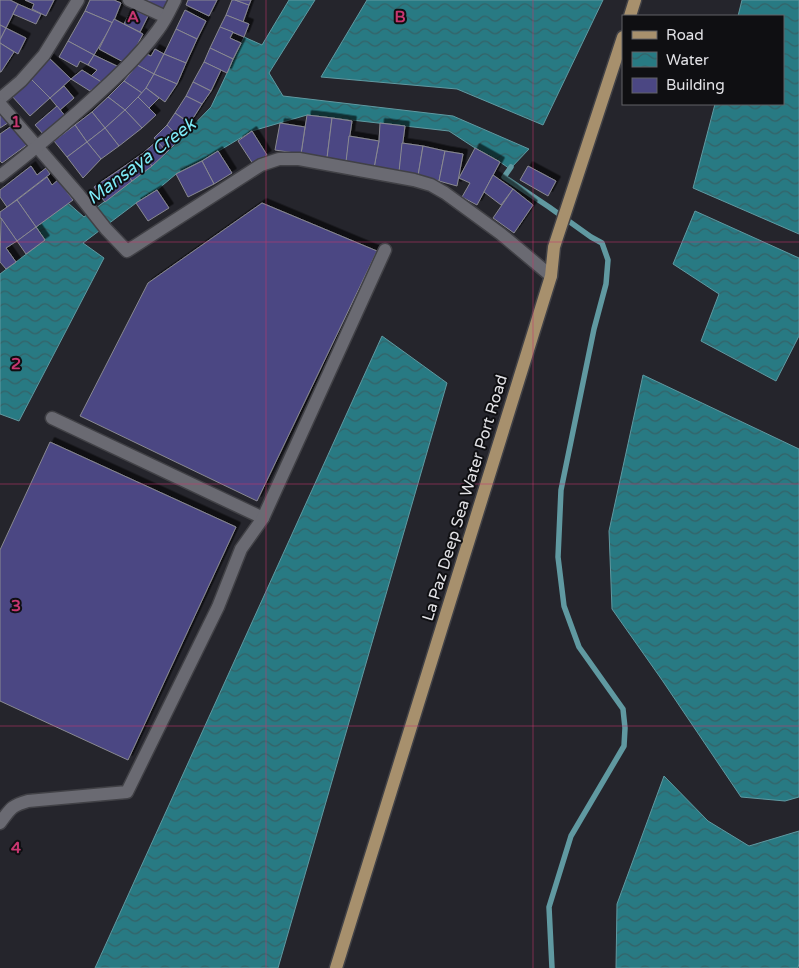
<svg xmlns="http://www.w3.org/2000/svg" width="799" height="968" font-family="'Varela Round',sans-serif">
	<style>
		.water { fill: url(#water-waves); stroke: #6099a1 }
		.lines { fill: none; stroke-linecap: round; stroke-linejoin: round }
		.stream { stroke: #6099a1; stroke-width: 5.5 }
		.building { fill: #4b4783; stroke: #898991; filter: url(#shadow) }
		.minor-casing { stroke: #414146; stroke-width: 15 }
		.major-casing { stroke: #414146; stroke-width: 15 }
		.minor { stroke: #6a6a72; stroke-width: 12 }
		.major { stroke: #a7906d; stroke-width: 12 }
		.grid { fill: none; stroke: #c73670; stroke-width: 1; stroke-opacity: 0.55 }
		.labels { text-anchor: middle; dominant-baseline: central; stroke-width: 4; stroke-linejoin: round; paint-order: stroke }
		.street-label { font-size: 16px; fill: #e2e2e6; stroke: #0f0f12 }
		.water-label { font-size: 18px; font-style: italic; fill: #7eebf8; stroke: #0f0f12 }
		.grid-label { font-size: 16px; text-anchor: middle; font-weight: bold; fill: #c73670; stroke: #0f0f12; stroke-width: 4; stroke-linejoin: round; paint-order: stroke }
	</style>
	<defs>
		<pattern id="water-waves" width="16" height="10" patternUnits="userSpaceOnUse" patternTransform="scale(1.25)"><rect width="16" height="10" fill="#287a83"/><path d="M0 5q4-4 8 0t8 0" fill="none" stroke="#356267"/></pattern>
		<filter id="shadow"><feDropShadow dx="4.5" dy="-4.5" stdDeviation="0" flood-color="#0009"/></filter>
	</defs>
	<rect width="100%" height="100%" fill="#25252c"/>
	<!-- water -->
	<g class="water">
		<path d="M289,0H315L269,73L283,96L453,116L529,149L510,169L500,162L475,148L449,131L307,115L252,131L202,161L176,174L157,190L136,203L83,243L104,258L19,421L0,414V274L45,240L36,227L68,203L84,217L152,166L180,139L211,107L244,37L262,45Z"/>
		<path d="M367,0H603L543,125L457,89L321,77Z"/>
		<path d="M742,0H799V234L693,188L715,104H783V16H738Z"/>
		<path d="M695,211L799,258V336L776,381L701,341L719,294L673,264Z"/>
		<path d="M382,336L447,383L278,968H95Z"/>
		<path d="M643,375L799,449V797L785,801L741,797L662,680L612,609L609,531Z"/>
		<path d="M664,776L708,821L749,846L799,831V963L798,968H616L617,904Z"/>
	</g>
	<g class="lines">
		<!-- stream -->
		<path class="stream" d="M511,167L504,177L549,207L591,237L602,243L608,260L606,284L594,329L561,490L558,557L564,606L579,647L623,709L625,728L624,746L571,836L549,907L552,968"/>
	</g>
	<!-- building -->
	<g class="building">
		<path d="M0,0H10L18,4L6,28L0,25Z"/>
		<path d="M25,0H54L46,16L32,9L34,4Z"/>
		<path d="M90,0H114L121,3L113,23L85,11Z"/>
		<path d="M141,0H169L164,10Z"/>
		<path d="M188,0H217L209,16L186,5Z"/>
		<path d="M232,0H235L249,5L243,22L226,15Z"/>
		<path d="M235,0H251L249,5Z"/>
		<path d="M18,4L41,14L36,24L13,14Z"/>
		<path d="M132,9L148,16L140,32L124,24Z"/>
		<path d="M185,10L206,21L197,39L176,29Z"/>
		<path d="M85,11L113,23L94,55L68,41Z"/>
		<path d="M226,15L249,24L244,37L220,27Z"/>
		<path d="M114,19L143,34L127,64L99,49Z"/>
		<path d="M0,25L6,28L0,40Z"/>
		<path d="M220,27L233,32L230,38L241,43L233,59L210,48Z"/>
		<path d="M6,28L26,38L18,54L0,43V40Z"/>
		<path d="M176,29L197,39L186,63L164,54Z"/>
		<path d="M68,41L94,55L88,65L80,61L77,67L59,57Z"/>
		<path d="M0,43L14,52L1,72H0Z"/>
		<path d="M210,48L233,59L227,73L204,62Z"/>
		<path d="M155,49L164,54L154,74L137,65L144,53L151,56Z"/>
		<path d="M164,54L186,63L177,84L154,74Z"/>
		<path d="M94,55L119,67L103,83L91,76L97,70L88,65Z"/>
		<path d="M49,58L71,79L50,98L30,78Z"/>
		<path d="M204,62L221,70L211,91L193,82Z"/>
		<path d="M137,65L154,74L146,88L142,93L124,81Z"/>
		<path d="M82,70L103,83L90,91L71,79Z"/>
		<path d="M154,74L177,84L165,102L146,88Z"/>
		<path d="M30,78L50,98L30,116L11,95Z"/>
		<path d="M124,81L142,93L125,110L108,97Z"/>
		<path d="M193,82L211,91L202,104L186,96Z"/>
		<path d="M64,86L74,98L60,110L50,98Z"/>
		<path d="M146,88L159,98L149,108L138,97Z"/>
		<path d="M186,96L202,104L190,123L175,113Z"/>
		<path d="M108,97L125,110L105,128L92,112Z"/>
		<path d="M138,97L156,115L142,128L125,110Z"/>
		<path d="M57,106L66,117L44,135L35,125Z"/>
		<path d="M0,107L11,121L0,128Z"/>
		<path d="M125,110L142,128L119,146L105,128Z"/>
		<path d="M92,112L105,128L87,142L75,125Z"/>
		<path d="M175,113L193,126L180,139L167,125Z"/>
		<path d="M307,115L332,118L327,158L301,154Z"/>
		<path d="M332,118L352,121L346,162L327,158Z"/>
		<path d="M280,123L305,127L301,154L275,150Z"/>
		<path d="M380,123L405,126L399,172L374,168L379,141Z"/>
		<path d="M13,125L28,144L2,163L0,161V134Z"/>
		<path d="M75,125L87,142L67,157L54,141Z"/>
		<path d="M167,125L180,139L167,152L154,138Z"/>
		<path d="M105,128L119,146L101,159L87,142Z"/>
		<path d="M252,131L267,155L253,164L238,141Z"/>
		<path d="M349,136L379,141L374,168L346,162Z"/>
		<path d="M157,141L167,152L152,166L142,154Z"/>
		<path d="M87,142L101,159L83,178L67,157Z"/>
		<path d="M402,143L423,146L418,176L399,172Z"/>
		<path d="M423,146L445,151L439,181L418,176Z"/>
		<path d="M475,148L500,162L477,205L462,197L470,183L459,178Z"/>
		<path d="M218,151L232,173L214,184L202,161Z"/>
		<path d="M445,151L463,154L457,186L439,181Z"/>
		<path d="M142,154L152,166L132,181L122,168Z"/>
		<path d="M202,161L214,184L188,197L176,174Z"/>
		<path d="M31,166L37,175L46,168L50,174L7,207L0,197V190Z"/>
		<path d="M528,166L556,181L548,196L520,180Z"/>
		<path d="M122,168L132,181L105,202L94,187Z"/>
		<path d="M493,175L513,189L501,205L484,192Z"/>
		<path d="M47,177L52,185L58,180L73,200L36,227L17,200Z"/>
		<path d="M513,189L533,205L514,233L493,218Z"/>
		<path d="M157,190L169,208L148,221L136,203Z"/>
		<path d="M17,200L36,227L17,241L0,217V212Z"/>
		<path d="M262,203L377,251L257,501L80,416L148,283Z"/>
		<path d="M1,218L17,241L6,248L16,262L6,269L0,262Z"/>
		<path d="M36,227L45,240L26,254L17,241Z"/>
		<path d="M50,442L236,527L128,760L0,701V550Z"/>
	</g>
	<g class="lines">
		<!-- minor casing -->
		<g class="minor-casing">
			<g id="minor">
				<path d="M129,0L166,17"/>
				<path d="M0,99L21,81L44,55L78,0"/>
				<path d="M0,104L79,195L106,229L127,251L261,165L279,159H299L414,180L431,185L445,193L501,234L551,276"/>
				<path d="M0,176C27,155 54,133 80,110C107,86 137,59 158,30C165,21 170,10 175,0"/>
				<path d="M52,418L263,518"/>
				<path d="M0,823C11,808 11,806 28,801L127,792L218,607L241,549L263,518L385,250"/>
			</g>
		</g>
		<!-- major casing -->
		<g class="major-casing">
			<g id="major">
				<path d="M630,16L635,0"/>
				<path d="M336,968L551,276L554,247L623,37"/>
			</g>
		</g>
		<!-- minor -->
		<use href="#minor" class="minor"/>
		<!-- major -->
		<use href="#major" class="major"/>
	</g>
	<!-- grid -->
	<path class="grid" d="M266,0V968M533,0V968M0,242H799M0,484H799M0,726H799"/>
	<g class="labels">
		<!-- street labels -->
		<g class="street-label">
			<text transform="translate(465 498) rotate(-73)">La Paz Deep Sea Water Port Road</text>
		</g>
		<!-- water labels -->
		<g class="water-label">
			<text transform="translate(141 161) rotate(-37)">Mansaya Creek</text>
		</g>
	</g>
	<g class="grid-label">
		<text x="133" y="22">A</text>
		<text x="400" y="22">B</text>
		<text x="16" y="127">1</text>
		<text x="16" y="369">2</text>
		<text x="16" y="611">3</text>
		<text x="16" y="853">4</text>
	</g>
	<!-- legend -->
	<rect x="622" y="15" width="162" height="90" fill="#0f0f12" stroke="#636367"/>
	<rect x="632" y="31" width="25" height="8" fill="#a7906d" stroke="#636367"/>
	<text x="666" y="40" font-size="15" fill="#e2e2e6">Road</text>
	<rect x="632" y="52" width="25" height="15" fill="url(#water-waves)" stroke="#636367"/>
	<text x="666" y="65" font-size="15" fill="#e2e2e6">Water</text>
	<rect x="632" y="78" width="25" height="15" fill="#4b4783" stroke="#636367"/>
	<text x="666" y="90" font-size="15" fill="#e2e2e6">Building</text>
</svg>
